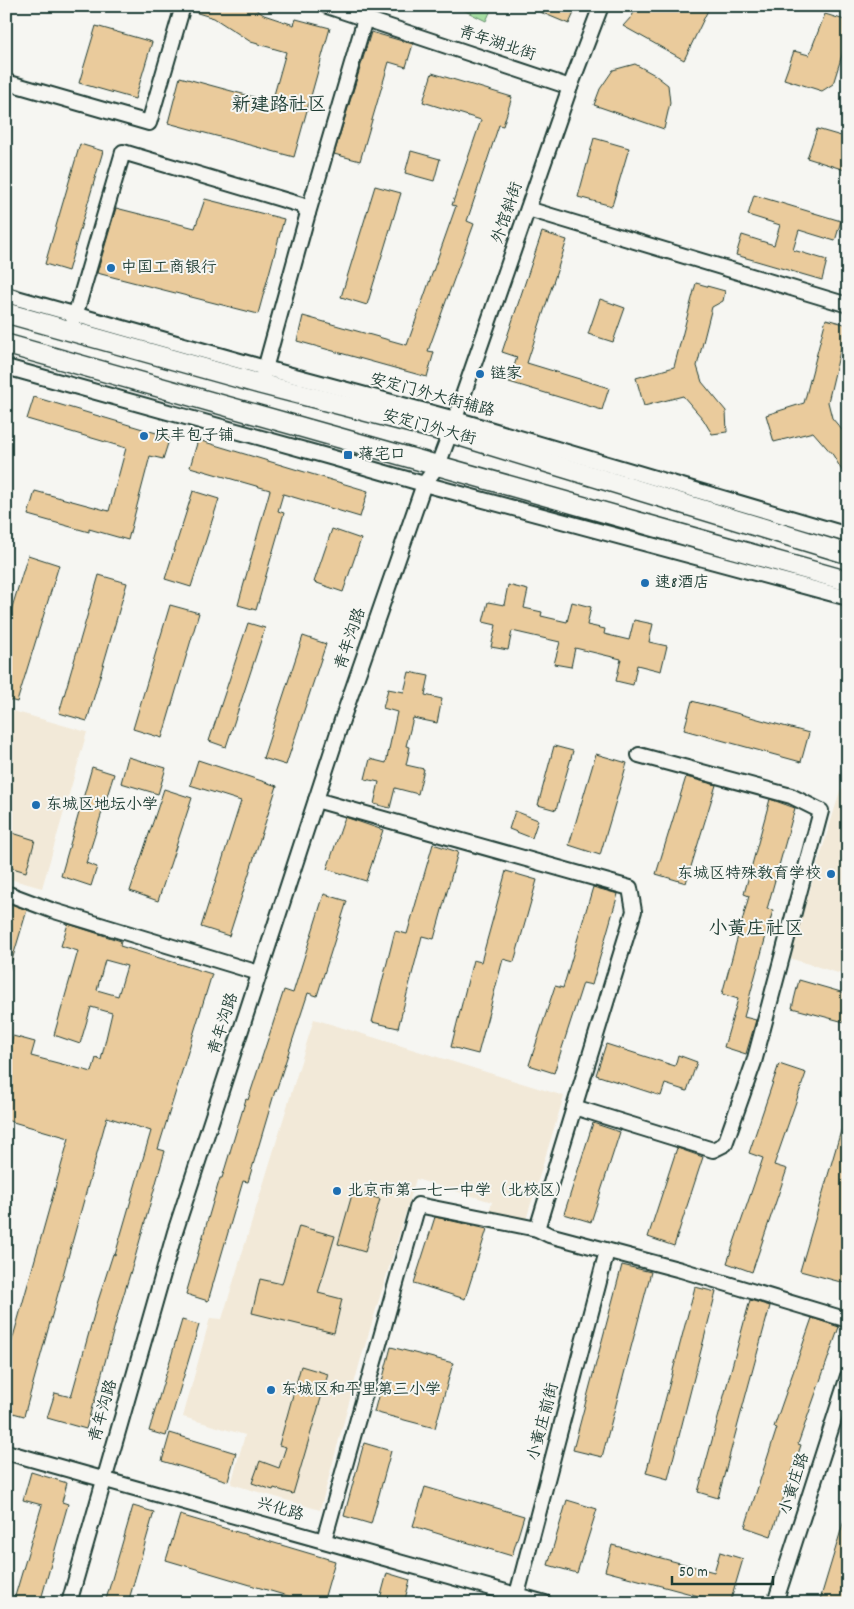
<svg xmlns="http://www.w3.org/2000/svg" width="854" height="1609" font-family="Dekko,'LXGW WenKai TC',sans-serif">
	<style>
		.built { fill: #f2e9d8 }
		.green { fill: #a7dfa3; stroke: #638e6c }
		.building { fill: #eacb9c; stroke: #1f3d34; fill-rule: evenodd }
		.lines { fill: none; stroke-linecap: round; stroke-linejoin: round }
		.minor-casing { stroke: #1f3d34; stroke-width: 18 }
		.major-casing { stroke: #1f3d34; stroke-width: 22 }
		.minor { stroke: #f6f6f2; stroke-width: 14 }
		.major { stroke: #f6f6f2; stroke-width: 19 }
		.poi-dot { fill: #1f6fb2; stroke: #f6f6f2; stroke-width: 2 }
		.labels { text-anchor: middle; dominant-baseline: central; stroke-width: 4; stroke-linejoin: round; paint-order: stroke }
		.street-label { font-size: 16px; fill: #1f3d34; stroke: #f6f6f2 }
		.poi-label { font-size: 16px; fill: #1f3d34; stroke: #f6f6f2; text-anchor: start }
		.quarter-label { font-size: 19px; fill: #1f3d34; stroke: #f6f6f2 }
	</style>
	<rect width="100%" height="100%" fill="#f6f6f2"/>
	<filter id="ink" filterUnits="userSpaceOnUse"><feTurbulence type="fractalNoise" baseFrequency=".02" numOctaves="2"/><feDisplacementMap in="SourceGraphic" scale="10" xChannelSelector="R" yChannelSelector="G"/><feConvolveMatrix kernelMatrix="1 2 1 2 8 2 1 2 1" color-interpolation-filters="sRGB"/></filter>
	<g filter="url(#ink)">
		<!-- built -->
		<g class="built">
			<path d="M6,709L87,732L42,888L6,878Z"/>
			<path d="M841,788L848,790V976L789,958Z"/>
			<path d="M314,1019L564,1096L525,1223L489,1212L492,1202L416,1179L360,1362L320,1510L231,1484L245,1435L183,1417L210,1318L222,1319Z"/>
		</g>
		<!-- green -->
		<path class="green" d="M455,6H493L486,21Z"/>
		<!-- building -->
		<g class="building">
			<path d="M192,6H251L264,15L294,25L296,19L330,28L294,157L168,123L180,77L272,102L286,52L251,42L214,18L191,11Z"/>
			<path d="M526,6H577L569,24Z"/>
			<path d="M637,6H710L684,60L623,26L632,16Z"/>
			<path d="M825,14L848,21V36L833,84L822,91L784,79L794,51L809,55Z"/>
			<path d="M96,26L152,42L135,99L79,83Z"/>
			<path d="M371,32L413,44L406,67L389,62L360,161L334,154Z"/>
			<path d="M635,64L655,75L668,85L670,103L664,129L594,105L600,89L613,70Z"/>
			<path d="M432,73L512,97L503,126L499,125L467,221L474,224L428,351L434,352L427,377L297,341L303,316L407,345L456,206L452,205L481,120L423,102Z"/>
			<path d="M817,129L848,138V171L807,158Z"/>
			<path d="M594,138L629,148L612,206L578,197Z"/>
			<path d="M80,144L103,151L68,271L45,264Z"/>
			<path d="M411,151L440,159L434,181L405,173Z"/>
			<path d="M375,186L401,193L367,305L341,297Z"/>
			<path d="M754,195L841,221L835,241L799,230L793,250L827,260L822,280L736,255L742,235L774,245L780,225L748,215Z"/>
			<path d="M205,199L284,219L258,314L97,273L116,208L195,228Z"/>
			<path d="M542,232L567,240L527,363L609,388L602,410L509,382L517,357L502,352Z"/>
			<path d="M696,283L725,291L723,301L712,307L697,366L702,382L726,411L727,432L712,434L703,419L683,396L644,406L636,378L674,367Z"/>
			<path d="M600,299L625,308L613,342L588,334Z"/>
			<path d="M826,319L848,325V340L842,343L828,402L832,418L848,437V481L833,455L813,432L774,442L766,415L804,403Z"/>
			<path d="M34,397L170,437L163,459L150,456L128,540L89,529V532L28,515L35,491L109,511L126,448L27,419Z"/>
			<path d="M198,440L368,491L360,517L283,494L278,511L284,513L256,610L238,605L270,490L190,467Z"/>
			<path d="M193,491L219,499L191,587L165,579Z"/>
			<path d="M332,529L361,539L343,592L314,582Z"/>
			<path d="M28,555L59,565L17,702L6,699V627Z"/>
			<path d="M99,575L127,583L87,721L59,713Z"/>
			<path d="M508,585L528,590L524,608L542,612L541,616L567,622L572,602L591,607L587,625L605,629L604,634L629,640L634,620L653,624L649,642L667,646L661,671L637,665L633,685L616,681L621,659L575,648L571,667L554,664L560,642L512,631L508,650L491,647L496,625L483,622L488,602L504,605Z"/>
			<path d="M170,605L199,613L162,738L133,729Z"/>
			<path d="M248,623L265,628L226,747L209,741Z"/>
			<path d="M303,636L326,644L286,765L263,758Z"/>
			<path d="M409,672L429,676L425,695L442,699L437,723L413,718L406,746L410,747L406,765L424,769L418,794L395,788L390,808L374,804L379,782L365,779L370,759L386,763L397,712L383,708L388,689L404,692Z"/>
			<path d="M692,701L809,733L801,762L684,730Z"/>
			<path d="M554,746L573,751L556,810L538,805Z"/>
			<path d="M596,754L627,763L600,855L569,845Z"/>
			<path d="M128,757L166,768L158,794L121,783Z"/>
			<path d="M198,760L277,786L229,936L201,927L241,801L190,785Z"/>
			<path d="M92,767L114,774L86,863L97,867L91,886L61,876Z"/>
			<path d="M686,777L716,785L686,883L656,874Z"/>
			<path d="M164,789L192,798L158,901L130,891Z"/>
			<path d="M770,799L795,808L767,909L773,910L744,1017L756,1020L746,1054L724,1047L738,999L722,994L749,896L744,894Z"/>
			<path d="M515,811L538,820L532,838L509,829Z"/>
			<path d="M345,817L383,830L366,881L327,869Z"/>
			<path d="M6,831L35,840L26,872L6,866Z"/>
			<path d="M433,844L458,852L434,939L422,936L398,1028L372,1022L395,931L407,934Z"/>
			<path d="M506,871L537,880L514,962L503,959L478,1054L451,1047L473,960L481,962Z"/>
			<path d="M593,887L618,894L592,985L583,983L554,1073L529,1065L555,986L563,988Z"/>
			<path d="M324,894L347,901L317,996L308,993L276,1091H275L248,1182L243,1181L208,1301L186,1294L220,1178H222L246,1099L248,1100L284,990L293,993Z"/>
			<path d="M6,902L27,910L9,970H6Z"/>
			<path d="M68,924L121,941L120,946L212,974L158,1149L165,1151L134,1261L119,1310L94,1403H93L86,1429L47,1418L55,1393L71,1397L97,1304L113,1254L115,1255L151,1131L107,1117L24,1416L6,1411V1362L69,1138L6,1120V1064L13,1036L35,1042L31,1056L92,1072L96,1058L101,1060L112,1013L91,1007L80,1044L54,1035L78,951L61,946ZM105,960L127,966L118,996L97,990Z"/>
			<path d="M799,980L848,994V1023L792,1008Z"/>
			<path d="M606,1044L675,1066L678,1055L697,1062L687,1091L665,1084L661,1096L596,1075Z"/>
			<path d="M779,1064L806,1073L774,1165L787,1169L752,1272L727,1263L763,1158L749,1153Z"/>
			<path d="M845,1117H848V1284L800,1271Z"/>
			<path d="M593,1123L620,1132L591,1222L564,1214Z"/>
			<path d="M677,1148L703,1157L674,1246L648,1237Z"/>
			<path d="M353,1191L380,1199L365,1252L338,1244Z"/>
			<path d="M435,1217L487,1229L465,1299L414,1283Z"/>
			<path d="M299,1226L335,1236L318,1293L342,1299L334,1333L252,1313L260,1279L282,1284Z"/>
			<path d="M622,1265L651,1272L602,1457L573,1450Z"/>
			<path d="M695,1287L716,1292L668,1479L646,1473Z"/>
			<path d="M750,1300L770,1306L718,1498L698,1492Z"/>
			<path d="M812,1318L839,1327L798,1444L801,1445L771,1536L745,1527L777,1428L774,1427Z"/>
			<path d="M182,1320L199,1325L166,1436L149,1431Z"/>
			<path d="M391,1347L453,1363L435,1428L374,1412Z"/>
			<path d="M301,1366L328,1374L293,1494L274,1488L273,1490L252,1483L260,1461L279,1468L286,1447L279,1445Z"/>
			<path d="M170,1433L236,1453L228,1481L162,1461Z"/>
			<path d="M364,1443L391,1451L371,1524L344,1516Z"/>
			<path d="M31,1472L67,1483L62,1502L68,1504L40,1603H13L42,1505L23,1500Z"/>
			<path d="M425,1487L524,1516L512,1556L413,1526Z"/>
			<path d="M567,1500L597,1509L577,1573L548,1565Z"/>
			<path d="M133,1506L154,1512L128,1603H105Z"/>
			<path d="M180,1515L335,1561L323,1603H300L301,1600L166,1560Z"/>
			<path d="M845,1517H848V1595L845,1603H828L820,1600Z"/>
			<path d="M612,1545L714,1572L720,1552L743,1559L730,1603H705L706,1598L605,1571Z"/>
			<path d="M387,1573L410,1580L404,1603H379Z"/>
		</g>
		<g class="lines">
			<!-- minor casing -->
			<g class="minor-casing">
				<g id="minor">
					<path d="M327,6L570,87"/>
					<path d="M6,82L149,123L183,6"/>
					<path d="M528,209L848,305"/>
					<path d="M308,213L365,19"/>
					<path d="M6,295L265,368L455,419L848,535"/>
					<path d="M73,323L123,152L301,205L308,213L263,376"/>
					<path d="M6,367L330,457L424,484L848,598"/>
					<path d="M316,800L630,888L634,911L537,1229"/>
					<path d="M6,893L51,910L259,973"/>
					<path d="M574,1107L713,1150L725,1144L754,1062L821,811L791,796L639,755"/>
					<path d="M6,1452L545,1603"/>
					<path d="M324,1540L418,1205L537,1229L549,1235L681,1270L848,1320"/>
					<path d="M515,1602L607,1251"/>
					<path d="M69,1603L175,1232L343,717L424,484L438,465L450,433L570,87L601,6"/>
					<path d="M775,1603L848,1376"/>
				</g>
			</g>
			<!-- major casing -->
			<g class="major-casing">
				<g id="major">
					<path d="M6,313L260,384L450,433L848,554"/>
					<path d="M6,344L848,581"/>
				</g>
			</g>
			<!-- minor -->
			<use href="#minor" class="minor"/>
			<!-- major -->
			<use href="#major" class="major"/>
		</g>
	</g>
	<!-- markers -->
	<g class="poi-dot">
		<circle cx="111" cy="268" r="5"/>
		<circle cx="480" cy="374" r="5"/>
		<circle cx="144" cy="436" r="5"/>
		<rect x="343" y="450" width="10" height="10" rx="2.5"/>
		<circle cx="645" cy="583" r="5"/>
		<circle cx="36" cy="805" r="5"/>
		<circle cx="831" cy="874" r="5"/>
		<circle cx="337" cy="1191" r="5"/>
		<circle cx="271" cy="1390" r="5"/>
	</g>
	<g class="labels">
		<!-- street labels -->
		<g class="street-label">
			<text transform="translate(497 44) rotate(18)">青年湖北街</text>
			<text transform="translate(508 213) rotate(-71)">外馆斜街</text>
			<text transform="translate(432 396) rotate(15)">安定门外大街辅路</text>
			<text transform="translate(429 428) rotate(15)">安定门外大街</text>
			<text transform="translate(351 639) rotate(-71)">青年沟路</text>
			<text transform="translate(224 1024) rotate(-72)">青年沟路</text>
			<text transform="translate(104 1411) rotate(-74)">青年沟路</text>
			<text transform="translate(544 1422) rotate(-75)">小黄庄前街</text>
			<text transform="translate(795 1484) rotate(-72)">小黄庄路</text>
			<text transform="translate(280 1510) rotate(16)">兴化路</text>
		</g>
		<!-- poi labels -->
		<g class="poi-label">
			<text x="121" y="268">中国工商银行</text>
			<text x="490" y="374">链家</text>
			<text x="154" y="436">庆丰包子铺</text>
			<text x="358" y="455">蒋宅口</text>
			<text x="655" y="583">速8酒店</text>
			<text x="46" y="805">东城区地坛小学</text>
			<text x="821" y="874" text-anchor="end">东城区特殊教育学校</text>
			<text x="347" y="1191">北京市第一七一中学（北校区）</text>
			<text x="281" y="1390">东城区和平里第三小学</text>
		</g>
		<!-- quarter labels -->
		<g class="quarter-label">
			<text x="279" y="106">新建路社区</text>
			<text x="756" y="930">小黄庄社区</text>
		</g>
	</g>
	<!-- margin -->
	<rect width="854" height="1609" fill="none" stroke="#f6f6f2" stroke-width="25"/>
	<rect x="12" y="12" width="829" height="1584" fill="none" stroke="#1f3d34" stroke-width="2" filter="url(#ink)"/>
	<!-- scale -->
	<path d="M672 1576v8h101v-8" fill="none" stroke="#1f3d34" stroke-width="2.5"/>
	<text x="679" y="1576" font-size="15" fill="#1f3d34" stroke="#f6f6f2" stroke-width="4" paint-order="stroke">50 m</text>
</svg>
